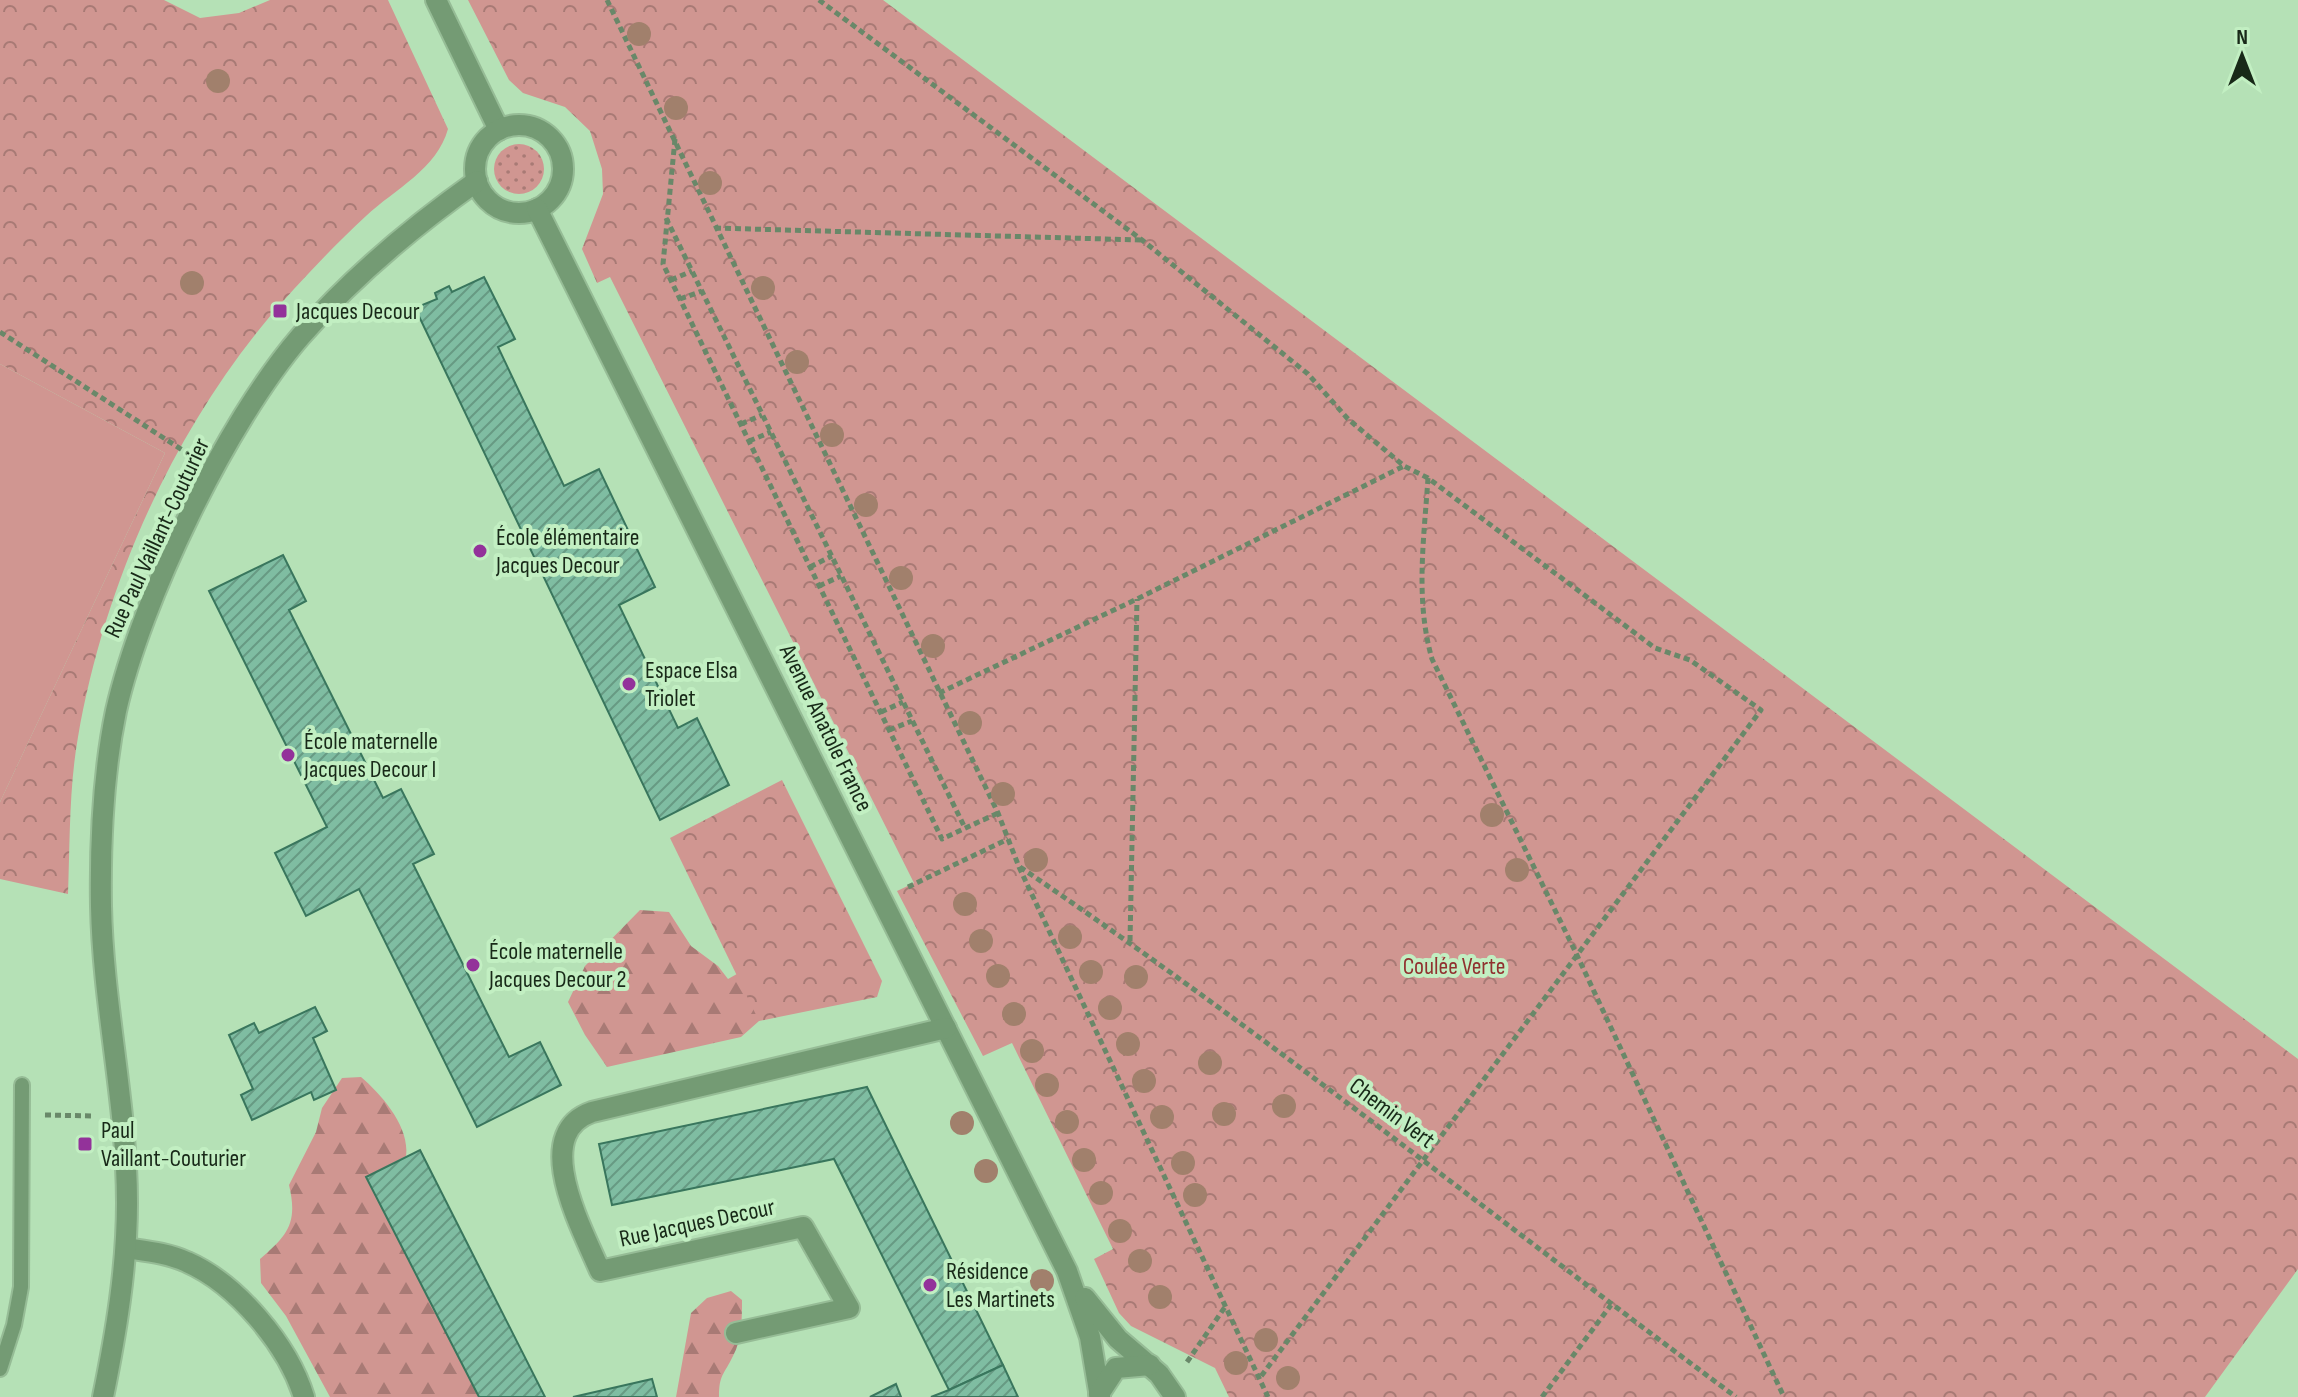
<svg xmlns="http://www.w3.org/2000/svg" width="2298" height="1397" font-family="'Sofia Sans Condensed',sans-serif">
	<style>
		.grass { fill: url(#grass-dots) }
		.forest { fill: url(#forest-firs) }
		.park { fill: url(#park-crowns) }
		.pitch { fill: #d09691 }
		.building { fill: url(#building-hatch); stroke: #39765d; stroke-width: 2 }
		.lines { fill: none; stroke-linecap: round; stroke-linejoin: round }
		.lane-casing { stroke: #96bc96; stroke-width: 18 }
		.street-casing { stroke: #96bc96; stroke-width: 24 }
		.path { stroke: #698869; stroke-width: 5; stroke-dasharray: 6 4; stroke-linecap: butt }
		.lane { stroke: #749b74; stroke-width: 14 }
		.street { stroke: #749b74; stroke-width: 20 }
		.tree { fill: #a1806c }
		.poi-dot { fill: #93329a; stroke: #c2efc2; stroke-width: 3 }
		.labels { text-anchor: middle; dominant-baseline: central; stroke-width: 8; stroke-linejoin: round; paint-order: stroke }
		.poi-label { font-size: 24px; fill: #182918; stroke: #c2efc2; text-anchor: start }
		.street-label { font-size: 24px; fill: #182918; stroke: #c2efc2 }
		.park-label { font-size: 24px; fill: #90312f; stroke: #c2efc2 }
	</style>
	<defs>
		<pattern id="grass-dots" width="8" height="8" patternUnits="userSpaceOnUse" patternTransform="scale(2)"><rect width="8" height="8" fill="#d09691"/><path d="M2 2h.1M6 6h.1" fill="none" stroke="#a87a75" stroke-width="1.8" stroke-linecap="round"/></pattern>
		<pattern id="forest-firs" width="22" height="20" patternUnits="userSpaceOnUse" patternTransform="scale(2)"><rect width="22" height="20" fill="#d09691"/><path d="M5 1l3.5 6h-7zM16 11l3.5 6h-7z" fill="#a87a75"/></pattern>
		<pattern id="park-crowns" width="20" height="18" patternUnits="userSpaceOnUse" patternTransform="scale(2)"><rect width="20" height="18" fill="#d09691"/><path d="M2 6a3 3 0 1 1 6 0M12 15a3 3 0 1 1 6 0" fill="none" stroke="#a87a75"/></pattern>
		<pattern id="building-hatch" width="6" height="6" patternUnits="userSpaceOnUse" patternTransform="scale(2)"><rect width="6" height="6" fill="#7fbda2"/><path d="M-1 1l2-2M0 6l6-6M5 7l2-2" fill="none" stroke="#679a83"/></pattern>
	</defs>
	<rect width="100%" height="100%" fill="#b5e1b6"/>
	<!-- grass -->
	<circle class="grass" cx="519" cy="169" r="25"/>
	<!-- forest -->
	<g class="forest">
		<path d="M640,910L669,912L691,946L718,966L728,979L826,924L759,1021L741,1037L607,1067L585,1035L568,1002L585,966Z"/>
		<path d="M361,1077C382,1095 410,1127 406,1156L366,1177L479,1397H330L286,1316L261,1283L260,1259C288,1235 298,1223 289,1185L316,1132L322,1108L342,1078Z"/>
		<path d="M731,1291L742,1300C742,1318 742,1340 733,1356C724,1375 719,1374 719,1397H676L691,1313L707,1298Z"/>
	</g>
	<!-- park -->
	<g class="park">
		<path d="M0,0H164L200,18L239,13L270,0H388L448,129C437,169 395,189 366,216C341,239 317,264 294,289C182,410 106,575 78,737C69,788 70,842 68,894L0,879V802L165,453L0,364Z"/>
		<path d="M468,0H883L2298,1059V1269L2205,1397H1229L1215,1368L1131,1326L1119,1313L1094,1259L1113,1249L1012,1043L983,1056L897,891L914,883L610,277L597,283L582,249L603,194L602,169L590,131L565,107L523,93L509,80Z"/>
		<path d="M782,780L882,981L877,997L759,1021L670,838Z"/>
	</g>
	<!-- pitch -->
	<path class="pitch" d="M0,364L165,453L0,802Z"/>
	<!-- building -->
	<g class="building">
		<path d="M484,277L515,339L498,347L564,486L599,469L655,587L619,605L678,728L697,718L729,785L660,820L415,308L437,299L435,293L449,286L452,292Z"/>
		<path d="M283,555L306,601L289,610L383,798L401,789L434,854L413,864L509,1057L540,1042L561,1085L477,1127L359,889L306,916L275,853L327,827L209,591Z"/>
		<path d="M315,1007L327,1031L313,1038L336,1090L314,1100L311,1092L252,1120L241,1095L253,1089L229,1035L254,1023L259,1033Z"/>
		<path d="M867,1087L1003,1365L949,1390L834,1159L612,1205L599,1144Z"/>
		<path d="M420,1150L545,1397H479L366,1177Z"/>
		<path d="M1003,1365L1018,1397H931L949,1390Z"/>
		<path d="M652,1379L657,1397H573Z"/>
		<path d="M896,1384L901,1397H870Z"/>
	</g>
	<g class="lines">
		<!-- lane casing -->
		<g class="lane-casing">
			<path id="lane" d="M0,1369L14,1325L21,1287L22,1085"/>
		</g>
		<!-- street casing -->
		<g class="street-casing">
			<g id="street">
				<path d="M436,0L499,130"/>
				<circle cx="519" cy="169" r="44"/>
				<path d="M537,209L1067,1271L1090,1337L1100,1397"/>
				<path d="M126,1248C146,1251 168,1253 187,1262C237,1284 288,1345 304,1397"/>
				<path d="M1085,1298L1118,1339L1159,1374L1175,1397"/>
				<path d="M736,1333L849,1308L803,1227L600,1271C583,1230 529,1134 592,1112L946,1028"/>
				<path d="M1099,1394L1116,1368L1150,1365"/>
				<path d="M103,1397C116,1333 127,1268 127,1203C127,1103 103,1006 101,906C100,842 103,774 116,711C141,600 226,423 300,337C353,276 412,227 477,181"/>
			</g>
		</g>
		<!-- path -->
		<g class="path">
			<path d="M607,0L998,813L1019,867L1268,1397"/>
			<path d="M819,0L1142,240L1308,374L1348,419L1404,466L1428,478L1655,648L1690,660L1761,710L1259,1379"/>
			<path d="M675,139L663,264L942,839L998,813"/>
			<path d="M666,218L965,828"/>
			<path d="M715,228L1141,240"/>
			<path d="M671,280L692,271"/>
			<path d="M680,299L702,291"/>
			<path d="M0,332L190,455"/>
			<path d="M741,424L762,415"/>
			<path d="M749,441L771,432"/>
			<path d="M1428,478C1424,539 1415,600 1432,659L1576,953L1784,1397"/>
			<path d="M810,567L832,556"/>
			<path d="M819,586L841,576"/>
			<path d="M939,693L1137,599L1404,466"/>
			<path d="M881,712L903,702"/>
			<path d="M889,730L912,721"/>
			<path d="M1020,867C1266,1034 1497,1220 1736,1397"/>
			<path d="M908,887L1008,839"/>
			<path d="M1130,941L1137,599"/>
			<path d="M45,1115L95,1116"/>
			<path d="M1187,1362L1225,1307"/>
			<path d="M1542,1397L1611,1305"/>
		</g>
		<!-- lane -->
		<use href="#lane" class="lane"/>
		<!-- street -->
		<use href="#street" class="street"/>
	</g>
	<!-- trees -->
	<g class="tree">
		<circle cx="639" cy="34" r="12"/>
		<circle cx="218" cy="81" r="12"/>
		<circle cx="676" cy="108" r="12"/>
		<circle cx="710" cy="183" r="12"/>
		<circle cx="192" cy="283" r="12"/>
		<circle cx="763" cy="288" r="12"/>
		<circle cx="797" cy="362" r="12"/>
		<circle cx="832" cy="435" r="12"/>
		<circle cx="866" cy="505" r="12"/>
		<circle cx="901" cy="578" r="12"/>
		<circle cx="933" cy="646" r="12"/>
		<circle cx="970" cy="723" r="12"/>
		<circle cx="1003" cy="794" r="12"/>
		<circle cx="1492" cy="815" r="12"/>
		<circle cx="1036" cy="860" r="12"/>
		<circle cx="1517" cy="870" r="12"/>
		<circle cx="965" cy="904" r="12"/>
		<circle cx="1070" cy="937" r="12"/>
		<circle cx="981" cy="941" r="12"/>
		<circle cx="1091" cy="972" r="12"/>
		<circle cx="998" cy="976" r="12"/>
		<circle cx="1136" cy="977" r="12"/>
		<circle cx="1110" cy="1008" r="12"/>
		<circle cx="1014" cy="1014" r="12"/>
		<circle cx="1128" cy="1044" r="12"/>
		<circle cx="1032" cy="1051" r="12"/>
		<circle cx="1210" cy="1063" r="12"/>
		<circle cx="1144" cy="1081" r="12"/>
		<circle cx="1047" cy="1085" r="12"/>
		<circle cx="1284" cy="1106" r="12"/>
		<circle cx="1224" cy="1114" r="12"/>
		<circle cx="1162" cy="1117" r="12"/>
		<circle cx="1067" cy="1122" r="12"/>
		<circle cx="962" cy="1123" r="12"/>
		<circle cx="1084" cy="1160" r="12"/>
		<circle cx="1183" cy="1163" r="12"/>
		<circle cx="986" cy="1171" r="12"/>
		<circle cx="1101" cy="1193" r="12"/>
		<circle cx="1195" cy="1195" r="12"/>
		<circle cx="1120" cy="1231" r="12"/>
		<circle cx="1140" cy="1261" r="12"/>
		<circle cx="1042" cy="1281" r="12"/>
		<circle cx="1160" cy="1297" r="12"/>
		<circle cx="1266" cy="1340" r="12"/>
		<circle cx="1236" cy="1363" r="12"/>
		<circle cx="1288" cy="1378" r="12"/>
	</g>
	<!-- markers -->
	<g class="poi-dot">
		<rect x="272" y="303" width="16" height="16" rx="4"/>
		<circle cx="480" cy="551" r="8"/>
		<circle cx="629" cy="684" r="8"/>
		<circle cx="288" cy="755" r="8"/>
		<circle cx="473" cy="965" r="8"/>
		<rect x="77" y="1136" width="16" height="16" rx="4"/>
		<circle cx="930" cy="1285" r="8"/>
	</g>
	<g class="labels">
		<!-- poi labels -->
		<g class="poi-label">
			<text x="296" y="311">Jacques Decour</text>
			<text x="496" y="537">École élémentaire<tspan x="496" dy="28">Jacques Decour</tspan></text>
			<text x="645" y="670">Espace Elsa<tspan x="645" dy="28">Triolet</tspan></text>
			<text x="304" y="741">École maternelle<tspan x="304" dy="28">Jacques Decour I</tspan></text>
			<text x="489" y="951">École maternelle<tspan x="489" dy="28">Jacques Decour 2</tspan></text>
			<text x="101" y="1130">Paul<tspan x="101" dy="28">Vaillant-Couturier</tspan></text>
			<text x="946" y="1271">Résidence<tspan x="946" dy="28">Les Martinets</tspan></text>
		</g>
		<!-- street labels -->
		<g class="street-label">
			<text transform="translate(157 538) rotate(-65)">Rue Paul Vaillant-Couturier</text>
			<text transform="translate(826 728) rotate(64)">Avenue Anatole France</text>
			<text transform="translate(1392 1113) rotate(37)">Chemin Vert</text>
			<text transform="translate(697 1223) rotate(-12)">Rue Jacques Decour</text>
		</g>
		<!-- park labels -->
		<g class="park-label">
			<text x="1454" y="966">Coulée Verte</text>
		</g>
	</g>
	<!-- north arrow -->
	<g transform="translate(2242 56)" stroke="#c2efc2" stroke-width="6" paint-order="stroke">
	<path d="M0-6L14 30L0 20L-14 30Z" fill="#182918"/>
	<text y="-12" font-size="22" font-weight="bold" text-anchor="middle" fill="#182918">N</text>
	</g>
</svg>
